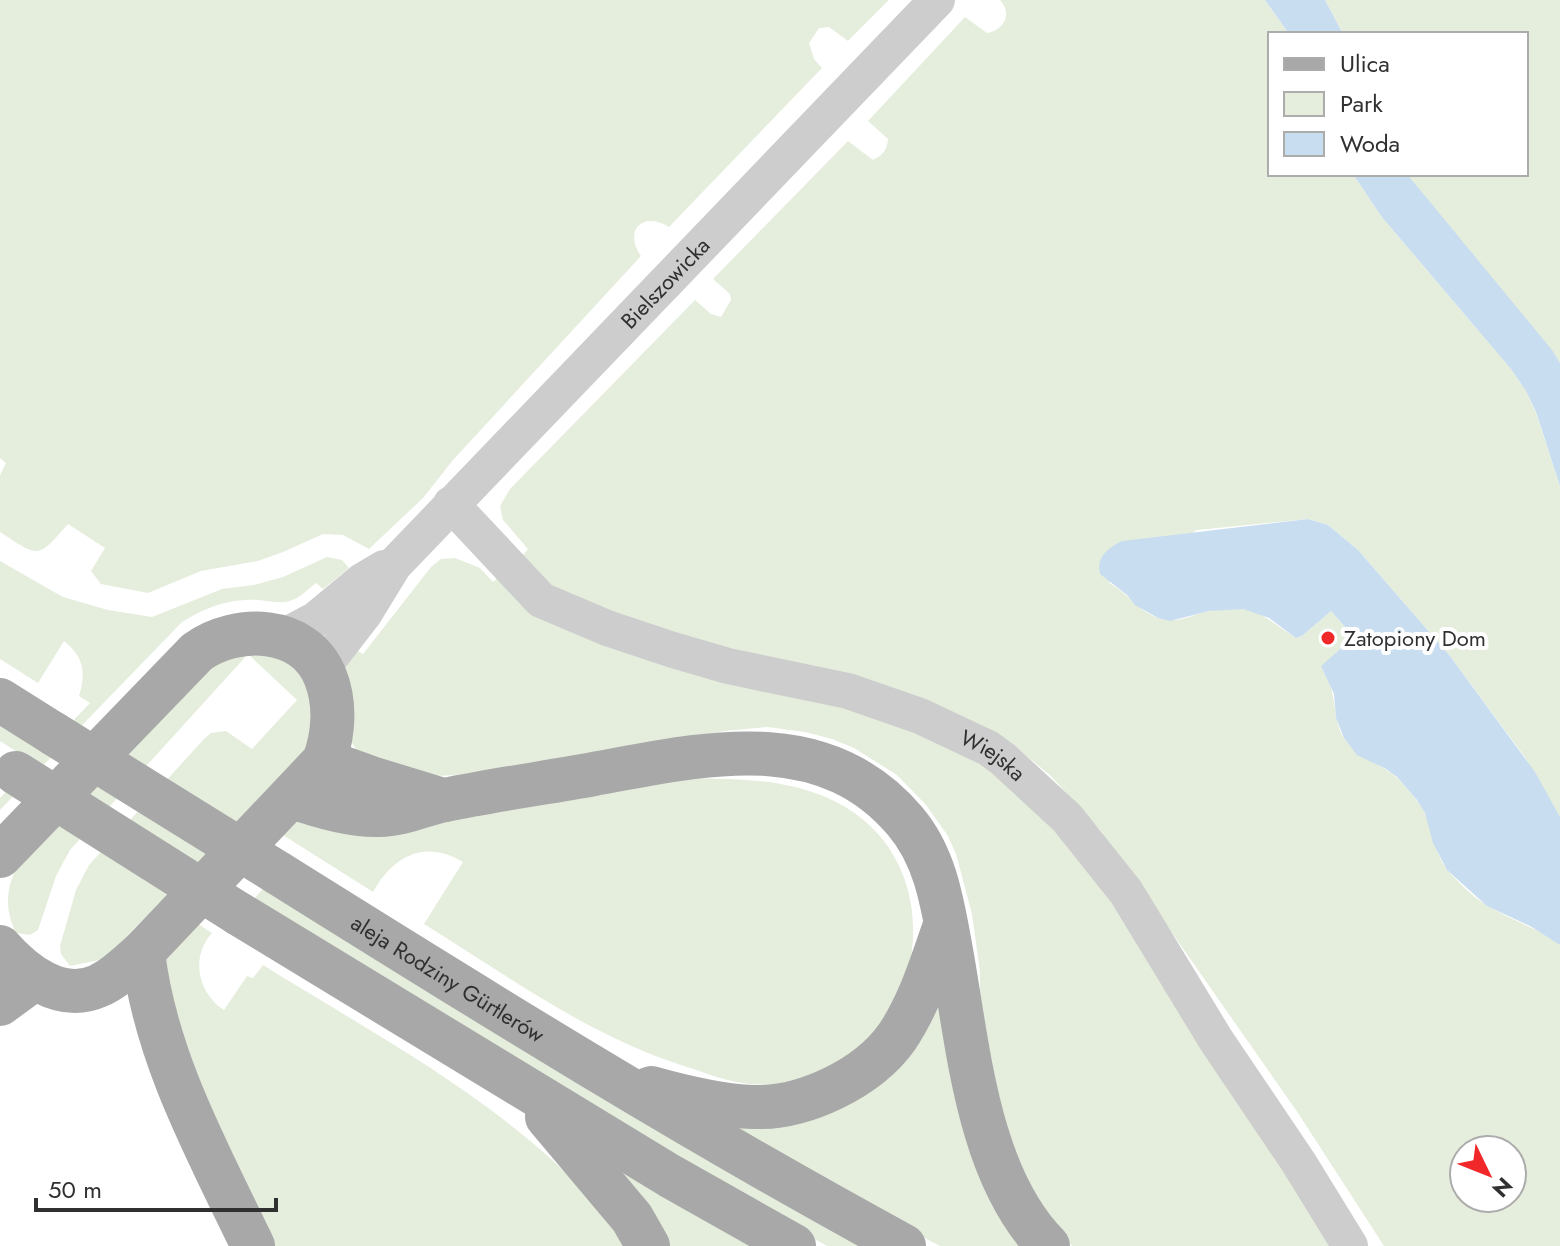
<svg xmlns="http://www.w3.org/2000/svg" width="1560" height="1246" font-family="Jost,sans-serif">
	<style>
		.green { fill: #e5eedd; fill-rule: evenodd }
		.water { fill: #c8ddef }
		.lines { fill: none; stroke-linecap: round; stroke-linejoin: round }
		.minor { stroke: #cdcdcd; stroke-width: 36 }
		.major { stroke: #a8a8a8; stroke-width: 44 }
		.major-bridge { stroke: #a8a8a8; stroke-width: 44 }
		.poi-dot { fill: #f12829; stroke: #fff; stroke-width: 3 }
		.labels { text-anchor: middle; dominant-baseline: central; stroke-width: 8; stroke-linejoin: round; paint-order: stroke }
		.street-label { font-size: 22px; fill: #303030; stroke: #fff }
		.poi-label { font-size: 22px; fill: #303030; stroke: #fff; text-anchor: start }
	</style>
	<rect width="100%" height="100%" fill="#fff"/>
	<!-- green -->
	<g class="green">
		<path d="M0,0H889L848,41L829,27L819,28L809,43L814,59L822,68L669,227C643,211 623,230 641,256L453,460L423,498L369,549L343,535L323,534L283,552L258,561L201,571L148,593L101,584L91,571L105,548L68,524C37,559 40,558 0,532V475L6,463L0,458Z"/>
		<path d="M1000,0H1265L1289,34H1270V174H1353L1381,216L1511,369L1526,391L1536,413L1560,486V817L1524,756L1450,656L1358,550L1328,525L1308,519L1197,530L1109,583C1130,594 1141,616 1166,620C1181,622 1195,614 1209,611C1254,602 1263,617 1296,638L1302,636L1331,611L1354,637L1325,674C1338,696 1332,720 1344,738C1358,760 1385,764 1401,782C1410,792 1421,803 1426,816C1434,835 1435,855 1449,872C1459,883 1472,896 1485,904C1509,920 1537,927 1560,945V1246H1384L1298,1113L1100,830L1051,776L1013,745L766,661L573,605L519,560L528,549L503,520L500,506L510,489L695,300L711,314L721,317L731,300L730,294L713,279L848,141L873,160C883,155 887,150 888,139L868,121L965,17L987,33C1004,30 1013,14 1000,0ZM1464,1150H1512V1198H1464Z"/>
		<path d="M1325,0H1560V363L1407,174H1526V34H1343Z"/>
		<path d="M327,557L342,560L349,568L323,589L316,583C308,589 300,598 290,601C280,604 270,601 259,600C230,598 206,607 182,622L0,810V798L33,762L0,741V719L47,748L90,703L79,696C86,672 84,657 64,641L38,683L0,659V561L63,597L108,610L152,617L222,589L254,585L283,577Z"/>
		<path d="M455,558L480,568L493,582L501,575L862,708L970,752L1068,834L1337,1246H1072L1037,1199L999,1118L980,1006V972L972,914L956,854L948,836L926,805L897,775L854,748L832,739L805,732L767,727L725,731L511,769L456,775L410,777L357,751L351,741L343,682L347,664L354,649L363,654L431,567L441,559Z"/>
		<path d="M235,652L282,658L298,671L314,702L308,743L304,751L115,949L99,960L70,966L61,954L60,946L76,890L89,865L204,739L211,733L226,731L252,749L297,700L248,654L70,850L56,876L38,930L30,935L16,933C6,913 5,892 15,871L199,675Z"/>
		<path d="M694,778C732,779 772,779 809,791C984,845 923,1109 742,1083C723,1080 703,1072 684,1066C589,1036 508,976 424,924L463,862C425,839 393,856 373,892L275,830L296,821L498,811Z"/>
		<path d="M267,884L868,1246H827L782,1221L254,899Z"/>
		<path d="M189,918L212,933C190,957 198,993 224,1010L247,976L253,978L263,965C375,1035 510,1105 597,1206C608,1218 616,1233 624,1246H273L198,1089L157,972Z"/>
		<path d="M941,998L1030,1246H940L845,1196L713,1115L752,1119Z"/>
		<path d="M619,1171L758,1246H663Z"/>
	</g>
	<!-- water -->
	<g class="water">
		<path d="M1265,0H1325L1343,34H1289Z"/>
		<path d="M1353,174H1407L1552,350L1560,363V486L1536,412L1526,391L1511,369L1381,216Z"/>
		<path d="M1308,519L1328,525L1358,550L1450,656L1535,772L1560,817V945L1530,926L1487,906L1447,870L1433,843L1425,813L1417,800L1397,777L1386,769L1357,755L1344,738L1336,718L1334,694L1321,666L1354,637L1331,611L1302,636L1296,638L1269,618L1243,609L1209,611L1170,621L1158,618L1135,605L1127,595L1100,574C1096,557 1108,548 1122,541Z"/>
	</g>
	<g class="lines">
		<!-- minor -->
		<g class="minor">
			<path id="s1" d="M451,504L541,600L607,628L673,650L728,666L848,691L920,716L988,748L1003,759L1067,818L1126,892L1216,1040L1299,1163L1350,1246"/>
			<path d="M281,638L315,620L362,581L384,568"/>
			<path id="s2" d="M323,672L330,658L364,614L394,565L937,0"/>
		</g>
		<!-- major -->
		<g class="major">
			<path d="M0,700L54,734"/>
			<path d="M324,761L371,778L443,800"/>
			<path d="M291,797C320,806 350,816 380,815C403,815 423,804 445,800C494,790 544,783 594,774C703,754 823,724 905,821C935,856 942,901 950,945C968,1041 976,1173 1048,1246"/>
			<path d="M0,856L197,652C236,624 304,625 325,676C336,703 334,734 324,761L143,952C129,964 115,979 98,986C60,1003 23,973 0,947"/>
			<path id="s3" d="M278,873C484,1002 690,1130 904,1246"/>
			<path d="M239,914L670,1176L794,1246"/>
			<path d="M143,952C155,1057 208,1152 253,1246"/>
			<path d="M0,1004L34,979"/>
			<path d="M651,1088C683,1097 720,1106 753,1107C804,1109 868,1078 897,1037C920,1003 932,962 945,925"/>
			<path d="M547,1117L632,1218L648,1246"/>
		</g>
		<!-- major-bridge -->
		<g class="major-bridge">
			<path d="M54,734L278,873"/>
			<path d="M16,773L239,914"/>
		</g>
	</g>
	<!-- markers -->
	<circle class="poi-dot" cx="1328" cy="638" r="8"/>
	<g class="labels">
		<!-- street labels -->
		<g class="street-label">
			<text stroke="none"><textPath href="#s2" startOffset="520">Bielszowicka</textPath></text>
			<text stroke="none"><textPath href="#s1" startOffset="612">Wiejska</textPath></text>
			<text stroke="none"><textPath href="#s3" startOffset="200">aleja Rodziny Gürtlerów</textPath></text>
		</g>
		<!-- poi labels -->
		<g class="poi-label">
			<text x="1344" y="638">Zatopiony Dom</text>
		</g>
	</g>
	<!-- legend -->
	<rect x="1268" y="32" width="260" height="144" fill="#ffffff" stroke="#acacac" stroke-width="2"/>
	<rect x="1284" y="58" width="40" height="12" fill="#a8a8a8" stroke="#acacac" stroke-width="2"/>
	<text x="1340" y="72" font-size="24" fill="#303030">Ulica</text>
	<rect x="1284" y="92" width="40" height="24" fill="#e5eedd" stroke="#acacac" stroke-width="2"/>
	<text x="1340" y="112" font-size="24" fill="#303030">Park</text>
	<rect x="1284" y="132" width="40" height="24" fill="#c8ddef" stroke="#acacac" stroke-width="2"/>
	<text x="1340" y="152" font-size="24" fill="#303030">Woda</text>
	<!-- north arrow -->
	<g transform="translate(1488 1174) rotate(133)"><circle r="38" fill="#ffffff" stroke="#acacac" stroke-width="2"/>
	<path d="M0-6L14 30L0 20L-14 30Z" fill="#f12829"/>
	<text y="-12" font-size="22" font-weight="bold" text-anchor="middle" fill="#303030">N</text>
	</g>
	<!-- scale -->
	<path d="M36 1198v12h240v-12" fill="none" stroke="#303030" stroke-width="4"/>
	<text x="48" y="1198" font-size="24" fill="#303030" stroke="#ffffff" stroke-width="6" paint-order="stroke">50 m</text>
</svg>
